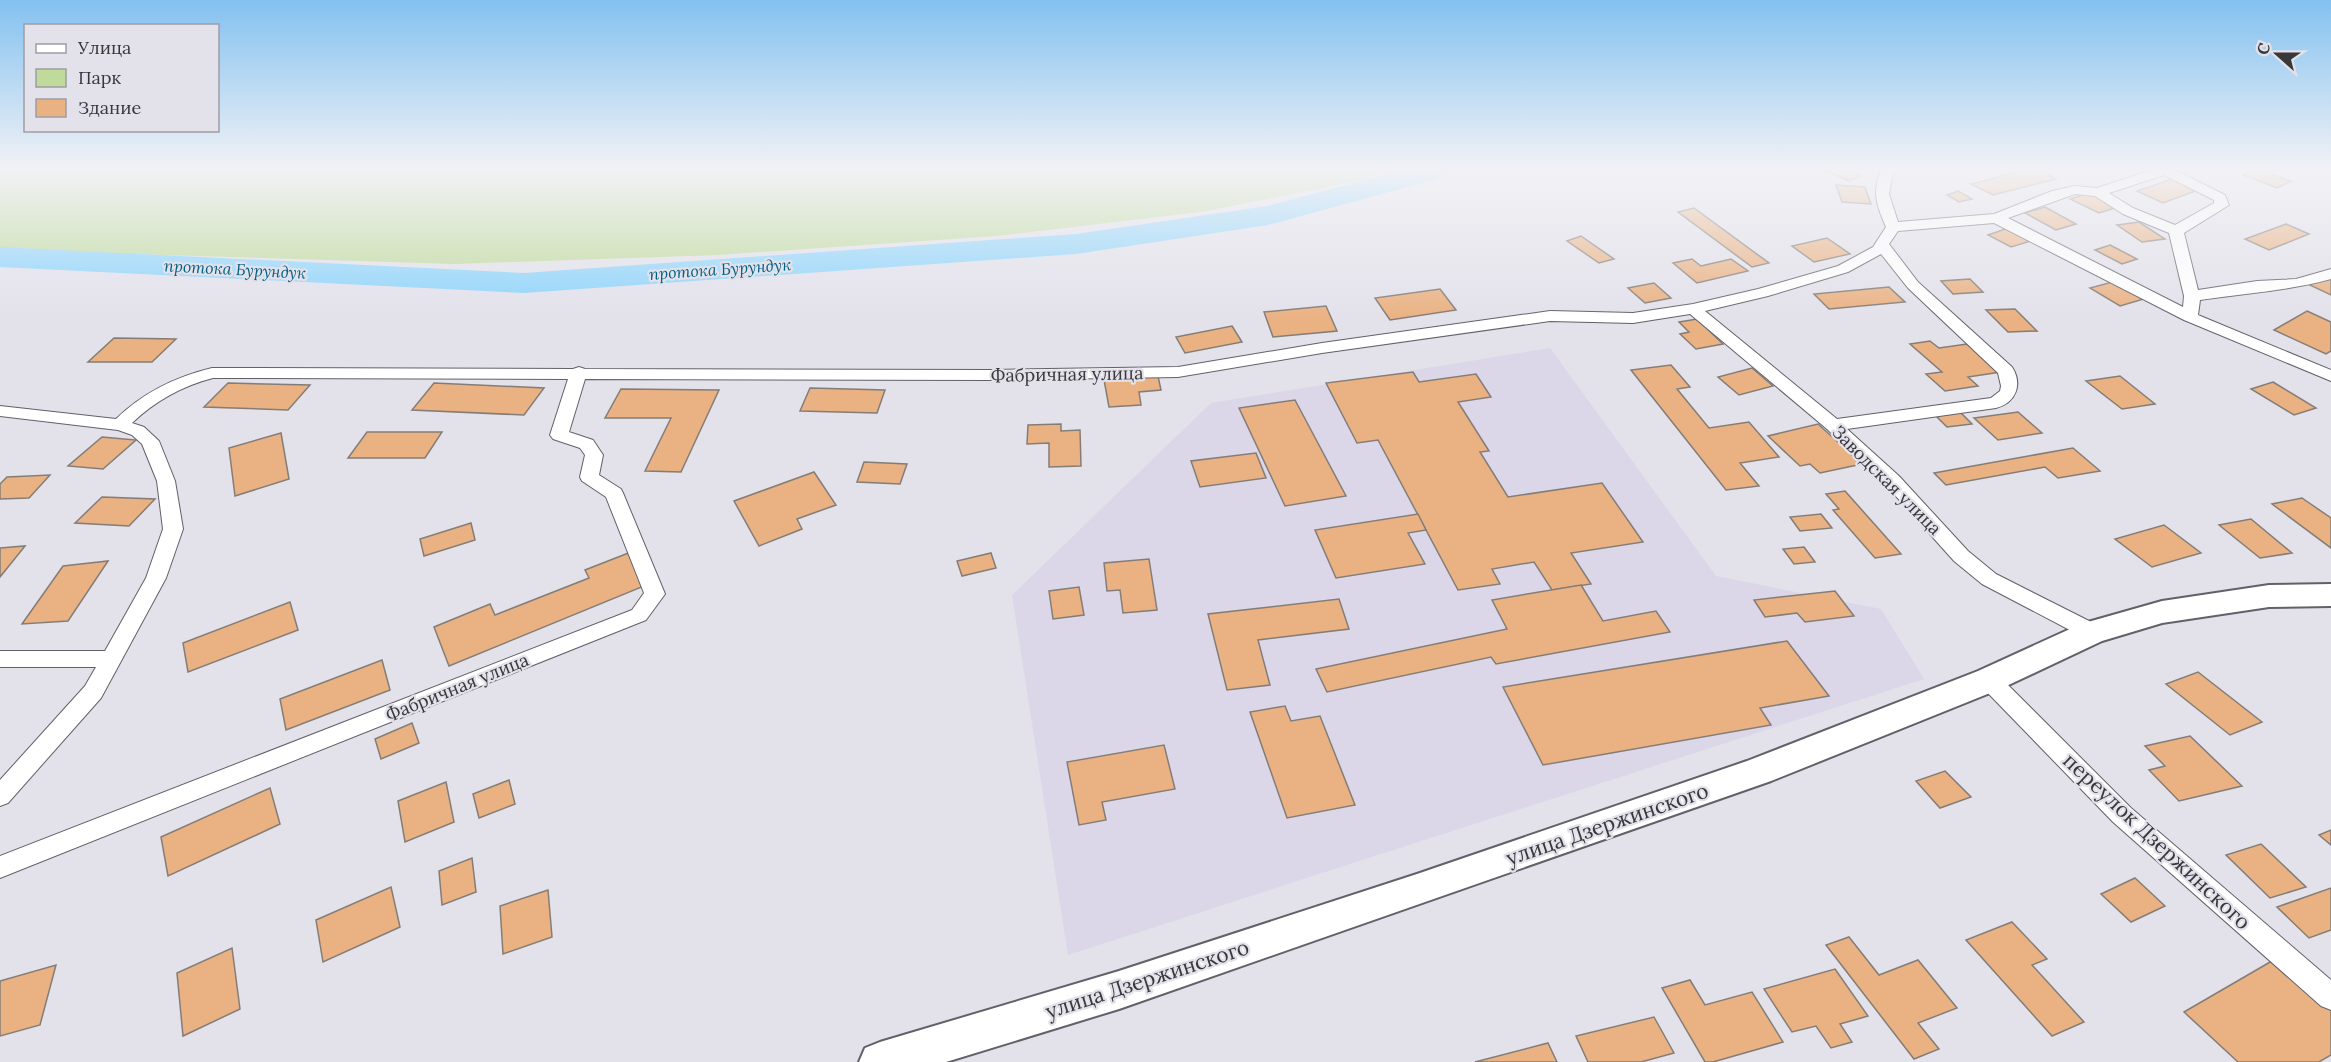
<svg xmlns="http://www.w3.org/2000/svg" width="2331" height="1062" font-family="Lora,serif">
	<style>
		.built { fill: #dbd7e8 }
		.green { fill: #bfda9b }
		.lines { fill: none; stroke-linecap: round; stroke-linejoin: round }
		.river { fill: #8dd4fb; fill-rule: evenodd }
		.building { fill: #eab283; stroke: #847d77; stroke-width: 1.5 }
		.street-casing { stroke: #626068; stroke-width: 2 }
		.secondary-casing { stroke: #626068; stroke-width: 4 }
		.street { fill: #fff; fill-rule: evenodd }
		.secondary { fill: #fff; fill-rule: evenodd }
		.labels { text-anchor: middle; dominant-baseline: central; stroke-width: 4.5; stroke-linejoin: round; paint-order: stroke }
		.far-water-label { font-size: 16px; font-style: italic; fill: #006084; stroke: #e3e1ea }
		.street-label { font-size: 18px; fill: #38383b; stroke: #e3e1ea }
		.near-street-label { font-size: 21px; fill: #38383b; stroke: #e3e1ea }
	</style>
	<rect width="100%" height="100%" fill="#e3e1ea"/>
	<!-- built -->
	<path class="built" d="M1550,348L1716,576L1881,609L1924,679L1068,955L1012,595L1211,403Z"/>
	<!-- green -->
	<path class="green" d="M0,169H1388L1359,181L1200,212L996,236L717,255L455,264L34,251L0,248Z"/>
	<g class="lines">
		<!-- river -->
		<path class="river" d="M1406,169H1447L1443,175L1433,180L1268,225L1076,254L524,293L0,267V247L524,273L1076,234L1267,206Z"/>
	</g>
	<!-- building -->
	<g class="building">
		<path d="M1823,169H1845L1861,176L1849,181Z"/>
		<path d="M2030,169H2037L2056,179L1993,195L1971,184Z"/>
		<path d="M2258,169L2291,181L2277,188L2243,175Z"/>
		<path d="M2175,178L2201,189L2163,203L2137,191Z"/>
		<path d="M1836,185L1865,187L1871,204L1842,202Z"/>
		<path d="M1958,191L1972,199L1959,202L1947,195Z"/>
		<path d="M2089,193L2118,207L2099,213L2070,199Z"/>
		<path d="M2045,207L2076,224L2056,230L2025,213Z"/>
		<path d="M1694,208L1769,263L1752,267L1678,212Z"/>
		<path d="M2139,222L2165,239L2142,242L2117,225Z"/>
		<path d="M2286,224L2309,234L2269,250L2245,239Z"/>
		<path d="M2014,226L2037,239L2011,247L1988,235Z"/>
		<path d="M1581,236L1614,259L1599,263L1567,241Z"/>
		<path d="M1827,238L1850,254L1814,262L1792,246Z"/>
		<path d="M2110,245L2137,259L2122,264L2095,250Z"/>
		<path d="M1692,259L1701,266L1731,259L1748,271L1697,283L1673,263Z"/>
		<path d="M2331,276V295L2308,284Z"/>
		<path d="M1970,279L1983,292L1953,294L1941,281Z"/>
		<path d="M2116,281L2147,298L2120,306L2090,288Z"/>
		<path d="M1654,283L1671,298L1645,303L1628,288Z"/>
		<path d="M1889,287L1905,302L1829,309L1814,294Z"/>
		<path d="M1440,289L1456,310L1390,320L1375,298Z"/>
		<path d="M1326,306L1337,331L1273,337L1264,312Z"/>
		<path d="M2015,309L2037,331L2008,332L1986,310Z"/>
		<path d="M2307,311L2331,322V351L2326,354L2274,330Z"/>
		<path d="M1697,319L1723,344L1696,349L1680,334L1689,332L1679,322Z"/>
		<path d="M1232,326L1242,342L1185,353L1176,337Z"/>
		<path d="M114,338L176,339L152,362H88Z"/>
		<path d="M1930,341L1939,348L1967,344L2001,372L1968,377L1978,386L1945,391L1926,374L1942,372L1910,344Z"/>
		<path d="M1671,365L1690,387L1677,389L1709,428L1749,422L1779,457L1740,463L1759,486L1726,490L1631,370Z"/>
		<path d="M1752,368L1773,386L1739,395L1718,377Z"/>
		<path d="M1413,372L1419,382L1476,374L1491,397L1458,402L1489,451L1480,452L1508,497L1602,483L1643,542L1571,553L1591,584L1552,590L1534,562L1492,569L1500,584L1458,590L1378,440L1357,443L1326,383Z"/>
		<path d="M1158,376L1161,390L1139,392L1141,405L1109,407L1104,380Z"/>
		<path d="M2120,376L2155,404L2122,409L2086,381Z"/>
		<path d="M2273,382L2316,408L2294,415L2251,389Z"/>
		<path d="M228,383L310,385L288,410L204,407Z"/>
		<path d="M434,383L544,388L524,415L412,410Z"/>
		<path d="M810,388L885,390L877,413L800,411Z"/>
		<path d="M621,389L719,390L681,472L645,471L671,418H605Z"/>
		<path d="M1295,400L1346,496L1285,506L1239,408Z"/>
		<path d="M1957,409L1972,424L1947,427L1932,412Z"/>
		<path d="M2018,412L2042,433L1998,440L1974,418Z"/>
		<path d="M1061,424V431L1080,430L1081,466L1049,467V443L1027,444L1028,425Z"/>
		<path d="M1818,424L1862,464L1820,473L1810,464L1800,466L1768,436Z"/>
		<path d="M367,432H442L425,458H348Z"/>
		<path d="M281,433L289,479L235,496L229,448Z"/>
		<path d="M102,437L136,440L103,469L68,466Z"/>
		<path d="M2073,448L2100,471L2058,478L2045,467L1946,485L1934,473Z"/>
		<path d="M1256,453L1266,478L1200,487L1191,461Z"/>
		<path d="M864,462L907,464L900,484L857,482Z"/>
		<path d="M814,472L836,505L797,519L802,529L759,546L734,501Z"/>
		<path d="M50,475L29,498L0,499V484L7,477Z"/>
		<path d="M1845,491L1901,554L1875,558L1833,510L1839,509L1826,494Z"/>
		<path d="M102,497L155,499L129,526L75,523Z"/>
		<path d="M2302,498L2331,518V548L2272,504Z"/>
		<path d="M1418,514L1426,530L1408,533L1425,564L1336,578L1315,530Z"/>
		<path d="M1821,514L1832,528L1800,531L1790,517Z"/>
		<path d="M2251,519L2292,553L2260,558L2219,525Z"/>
		<path d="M471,523L475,540L424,556L420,539Z"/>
		<path d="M2164,525L2201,553L2152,567L2115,539Z"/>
		<path d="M25,546L0,577V548Z"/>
		<path d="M1804,547L1815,562L1794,564L1783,549Z"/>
		<path d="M631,552L649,584L449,666L434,627L490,604L495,615L589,578L585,570Z"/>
		<path d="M991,553L996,568L962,576L957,561Z"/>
		<path d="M1149,559L1157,610L1123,613L1120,590L1107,591L1104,563Z"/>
		<path d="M108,561L68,621L22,624L63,566Z"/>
		<path d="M1581,585L1603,621L1656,611L1670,632L1496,664L1491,657L1327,692L1316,669L1507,629L1492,600Z"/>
		<path d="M1079,587L1084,615L1053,619L1049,591Z"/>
		<path d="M1835,591L1854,616L1805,622L1797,613L1765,617L1754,600Z"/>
		<path d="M1339,599L1349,629L1258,640L1270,685L1227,690L1208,614Z"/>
		<path d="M290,602L298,630L188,672L183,643Z"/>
		<path d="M1787,641L1829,696L1760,708L1771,725L1543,765L1503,687Z"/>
		<path d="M382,660L390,690L286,730L280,699Z"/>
		<path d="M2198,672L2262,722L2230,735L2166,684Z"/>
		<path d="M1285,706L1291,721L1320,716L1355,805L1287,818L1250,712Z"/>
		<path d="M412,723L419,743L381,759L375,739Z"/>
		<path d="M2190,736L2242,786L2179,801L2149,770L2165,766L2145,746Z"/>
		<path d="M1164,745L1175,789L1102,802L1106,820L1079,825L1067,762Z"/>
		<path d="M1945,771L1971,797L1940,808L1916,781Z"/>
		<path d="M509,780L515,804L479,818L473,794Z"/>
		<path d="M446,782L454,822L405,842L398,801Z"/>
		<path d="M270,788L280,824L168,876L161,837Z"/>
		<path d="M2331,830V845L2319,835Z"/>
		<path d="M2261,844L2306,887L2270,898L2226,855Z"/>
		<path d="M472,858L476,892L442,905L439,871Z"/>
		<path d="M2135,878L2165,906L2131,922L2101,894Z"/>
		<path d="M391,887L400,927L323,962L316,920Z"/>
		<path d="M2331,888V930L2309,938L2277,907Z"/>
		<path d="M548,890L552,937L503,954L500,906Z"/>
		<path d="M2012,922L2047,959L2032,965L2084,1022L2052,1036L1966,940Z"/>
		<path d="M1849,937L1879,975L1918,960L1957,1008L1918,1023L1939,1049L1914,1059L1826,945Z"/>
		<path d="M232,948L240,1009L183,1036L177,973Z"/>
		<path d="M2277,958L2331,1005V1055L2319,1062H2238L2184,1012Z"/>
		<path d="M56,965L40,1025L0,1036V981Z"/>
		<path d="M1835,969L1868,1016L1840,1024L1852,1042L1831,1048L1816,1026L1792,1032L1764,989Z"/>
		<path d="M1690,980L1705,1005L1752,992L1783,1042L1713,1062H1705L1662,988Z"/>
		<path d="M1654,1017L1674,1053L1641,1062H1588L1576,1036Z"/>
		<path d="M1548,1043L1557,1062H1475Z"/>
	</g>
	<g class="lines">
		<!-- street casing -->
		<g class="street-casing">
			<g id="street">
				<path d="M1882,169H1899L1893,173L1889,194L1898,222L1994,214L2052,191L2075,186L2097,188L2155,169H2173L2225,195L2229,205L2184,233L2198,290L2257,281L2296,279L2331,269V279C2288,291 2244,293 2200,300L2198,315L2331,370V381L2184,320L1994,223L1898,231L1889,244L1918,282L2012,367C2023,384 2016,403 1996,408L1847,429L1899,476L1968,551L1996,574L2099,626L2103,632L2099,638L2092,640L2085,638L1982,584L1954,561L1885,484L1827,429L1690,314L1633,323L1550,321L1322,353L1178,377L992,380L585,379L569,432L593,440L603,455L599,475L621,489L623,493L665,594L646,620L0,878V856L632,610L644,593L606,497L582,481L580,477L585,455L580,448L553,439L550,435L568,379L213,378C182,386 155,401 132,423L144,427L159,441L175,481L183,529L166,578L101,698L8,803L0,806V780L85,686L96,667H0V651H105L146,578L163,529L157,481L142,444L132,435L118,430L0,416V406L116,419C144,392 175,377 212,368L573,369L579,367L585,369L992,370L1178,367L1322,343L1550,311L1633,313L1693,304L1758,289L1838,266L1873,247L1886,227C1877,207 1871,190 1882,169ZM2164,175L2214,200V203L2175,225L2133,208L2109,193ZM2075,194L2095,196L2123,214L2169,233L2184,296L2183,307L2008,218ZM1881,254L1908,288L1998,373L2001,386L2000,391L1991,398L1837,419L1705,311L1768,296L1848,272Z"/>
				<path d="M1989,672L1997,674L2131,808L2331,980V1010L2321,1006L2113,822L1981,686L1978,680L1981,674Z"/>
			</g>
		</g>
		<!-- secondary casing -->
		<g class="secondary-casing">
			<path id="secondary" d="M2331,584V606L2269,607L2162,623L2102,641L2000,689L1771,781L1119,1009L946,1062H859L865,1048L880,1042L1119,971L1417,874L1747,761L1978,671L2081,624L2162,601L2269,585Z"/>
		</g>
		<!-- street -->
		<use href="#street" class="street"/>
		<!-- secondary -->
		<use href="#secondary" class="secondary"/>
	</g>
	<!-- sky -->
	<linearGradient id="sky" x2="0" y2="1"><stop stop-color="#83c1f0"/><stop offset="0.53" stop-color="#f2f2f6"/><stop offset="1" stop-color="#f2f2f6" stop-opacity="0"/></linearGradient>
	<rect width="2331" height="318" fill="url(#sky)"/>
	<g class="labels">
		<!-- far-water labels -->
		<g class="far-water-label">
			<text transform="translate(235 269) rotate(3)">протока Бурундук</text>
			<text transform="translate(720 269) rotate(-4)">протока Бурундук</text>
		</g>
		<!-- street labels -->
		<g class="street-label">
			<text transform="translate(1067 374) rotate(-1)">Фабричная улица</text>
			<text transform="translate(1887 480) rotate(45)">Заводская улица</text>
			<text transform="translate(457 687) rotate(-22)">Фабричная улица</text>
		</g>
		<!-- near-street labels -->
		<g class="near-street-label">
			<text transform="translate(1607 824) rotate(-19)">улица Дзержинского</text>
			<text transform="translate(2157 841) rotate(43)">переулок Дзержинского</text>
			<text transform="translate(1147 979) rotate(-18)">улица Дзержинского</text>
		</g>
	</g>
	<!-- legend -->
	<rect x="24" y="24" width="195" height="108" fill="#e3e1ea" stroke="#9f9da4" stroke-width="1.5"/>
	<rect x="36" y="44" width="30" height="9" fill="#ffffff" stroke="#9f9da4" stroke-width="1.5"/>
	<text x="78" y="54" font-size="18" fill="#38383b">Улица</text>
	<rect x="36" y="69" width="30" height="18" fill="#bfda9b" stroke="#9f9da4" stroke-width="1.5"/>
	<text x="78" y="84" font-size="18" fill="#38383b">Парк</text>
	<rect x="36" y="99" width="30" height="18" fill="#eab283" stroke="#9f9da4" stroke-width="1.5"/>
	<text x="78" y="114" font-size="18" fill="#38383b">Здание</text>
	<!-- north arrow -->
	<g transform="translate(2277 54) rotate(291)" stroke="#e3e1ea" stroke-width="4.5" paint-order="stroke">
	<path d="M0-4.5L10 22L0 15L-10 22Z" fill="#38383b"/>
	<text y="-9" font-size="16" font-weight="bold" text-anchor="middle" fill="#38383b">С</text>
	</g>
</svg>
